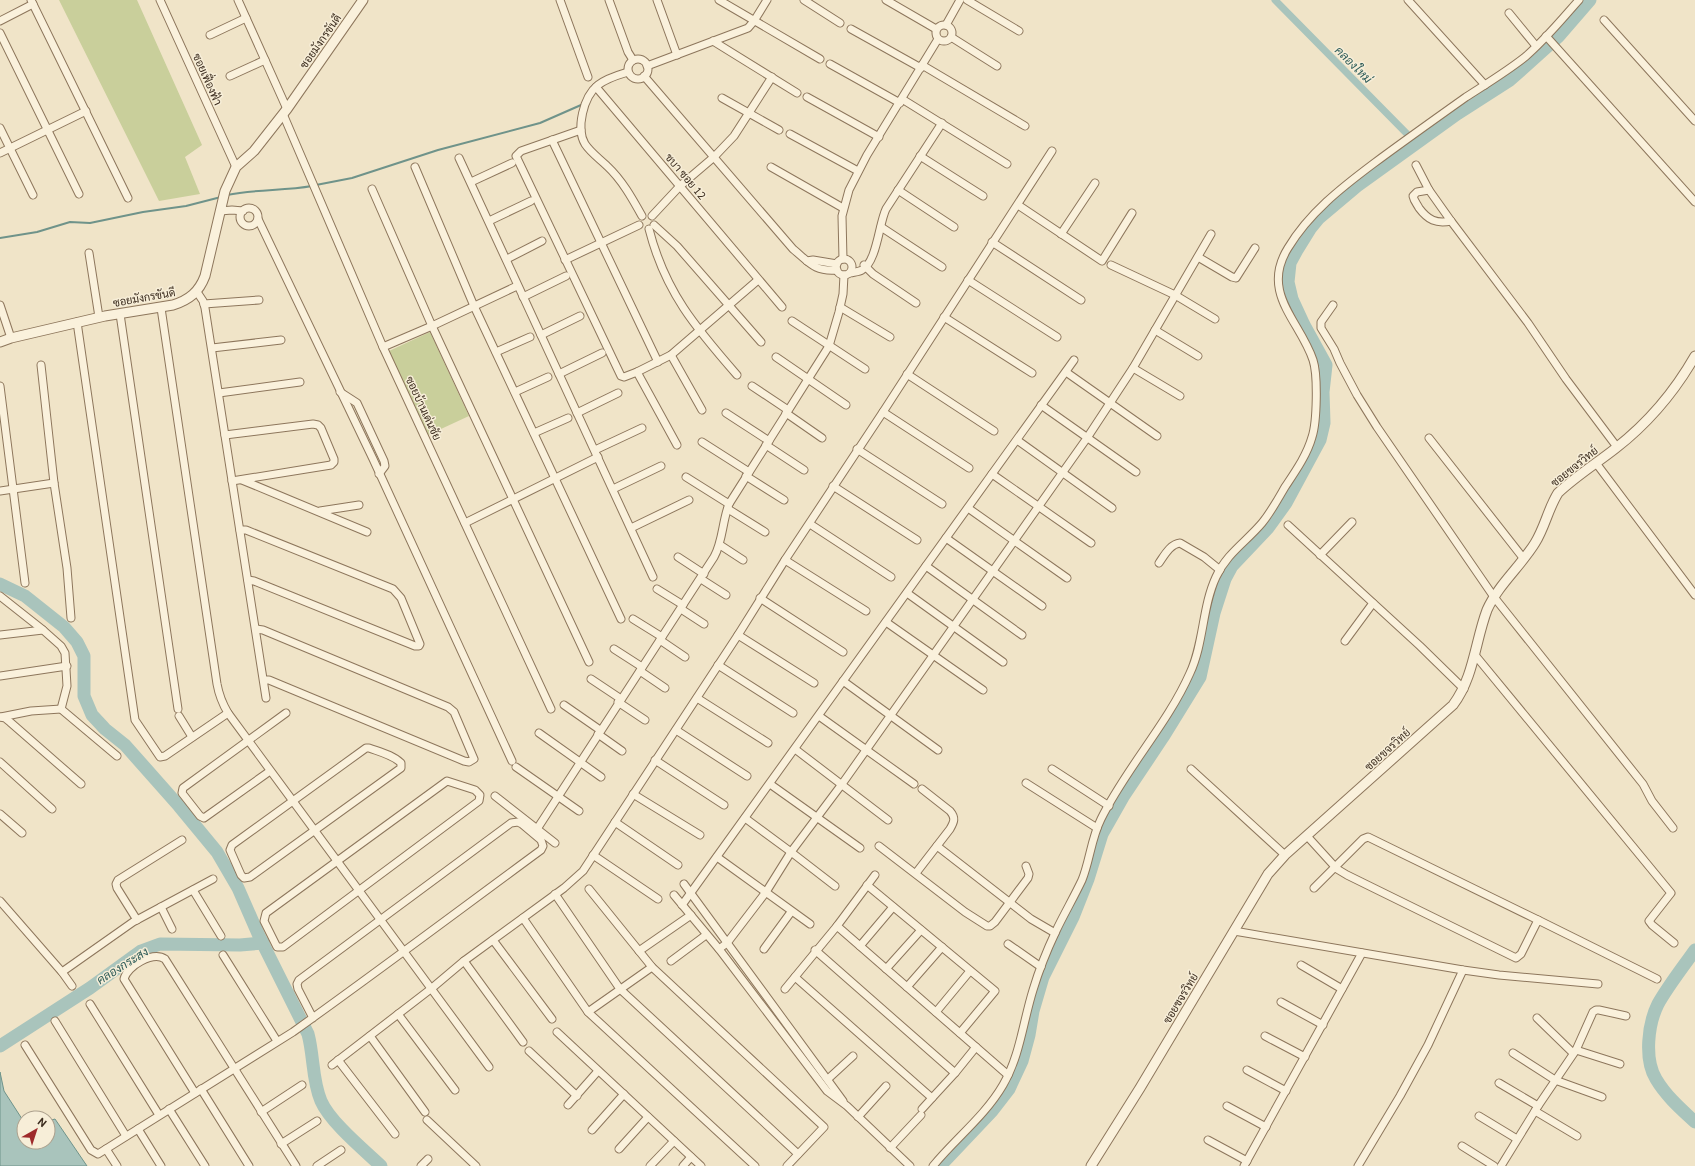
<svg xmlns="http://www.w3.org/2000/svg" width="1695" height="1166" font-family="Georgia,Sarabun,serif">
	<style>
		.green { fill: #c9cf9b }
		.water { fill: #a9c4bc; stroke: #6f938a }
		.lines { fill: none; stroke-linecap: round; stroke-linejoin: round }
		.stream { stroke: #6f938a; stroke-width: 2 }
		.canal { stroke: #a9c4bc; stroke-width: 7 }
		.river { stroke: #a9c4bc; stroke-width: 13 }
		.minor-casing { stroke: #8d765c; stroke-width: 9 }
		.tertiary-casing { stroke: #8d765c; stroke-width: 11 }
		.minor { stroke: #faf1dc; stroke-width: 7 }
		.tertiary { stroke: #faf1dc; stroke-width: 9 }
		.labels { text-anchor: middle; dominant-baseline: central; stroke-width: 3; stroke-linejoin: round; paint-order: stroke }
		.street-label { font-size: 11px; fill: #3d2e20; stroke: #f7eed8 }
		.water-label { font-size: 12px; font-style: italic; fill: #2f5d5a; stroke: #f7eed8 }
	</style>
	<rect width="100%" height="100%" fill="#f0e4c8"/>
	<!-- green -->
	<g class="green">
		<path d="M59,0H137L202,145L185,157L200,194L159,201Z"/>
		<path d="M430,332L469,416L428,435L389,351Z"/>
	</g>
	<!-- water -->
	<path class="water" d="M0,1072L4,1091L24,1122V1142H48V1121L55,1119L87,1166H0Z"/>
	<g class="lines">
		<!-- stream -->
		<g class="stream">
			<path d="M316,185L352,178L438,150L540,123L581,105"/>
			<path d="M227,195C256,189 284,191 312,186"/>
			<path d="M0,238L37,232L70,222L90,223L143,212L186,206L221,197"/>
		</g>
		<!-- canal -->
		<path class="canal" d="M1275,0L1416,143"/>
		<!-- river -->
		<g class="river">
			<path d="M0,584L25,596L64,627L77,642L84,656V696L92,715L105,729L125,745L179,806L217,852L238,888L259,936L308,1034C314,1056 312,1080 321,1101C330,1122 364,1150 381,1166"/>
			<path d="M1695,950C1683,967 1668,986 1658,1004C1648,1024 1644,1059 1656,1079C1666,1096 1681,1109 1695,1122"/>
			<path d="M0,1046L90,988L141,951L160,944L240,945L263,943"/>
			<path d="M940,1166L992,1111L1009,1089L1022,1061L1029,1035L1033,1011L1043,977L1073,917L1088,879L1102,834L1123,797L1163,737L1200,677L1214,613L1225,579L1232,566L1268,528L1286,503L1320,440L1324,423L1323,392L1326,365L1304,325L1292,299L1288,282L1290,263L1297,250L1310,229L1319,218L1357,186L1457,114L1510,80L1558,37L1590,0"/>
		</g>
		<!-- minor casing -->
		<g class="minor-casing">
			<g id="minor">
				<path d="M31,0L128,198"/>
				<path d="M160,0L236,167"/>
				<path d="M238,0L287,109"/>
				<path d="M560,0L588,77"/>
				<path d="M609,0L628,52L633,60"/>
				<path d="M657,0L677,55"/>
				<path d="M719,0L820,59"/>
				<path d="M804,0L840,23"/>
				<path d="M886,0L936,29"/>
				<path d="M967,0L1019,31"/>
				<path d="M1408,0L1485,85"/>
				<path d="M1509,13L1536,46"/>
				<path d="M1604,20L1695,121"/>
				<path d="M0,21L33,4"/>
				<circle cx="944" cy="33" r="8"/>
				<path d="M946,25L960,0"/>
				<path d="M851,29L921,68"/>
				<path d="M0,33L79,194"/>
				<path d="M210,35L246,18"/>
				<path d="M1546,36L1695,202"/>
				<path d="M951,37L997,66"/>
				<path d="M713,41L797,93"/>
				<circle cx="638" cy="69" r="10"/>
				<path d="M830,64L900,103"/>
				<path d="M922,65L1025,126"/>
				<path d="M647,66L748,28L754,21L767,0"/>
				<path d="M628,72C618,75 607,78 598,85C583,97 576,129 585,144C591,153 600,159 607,166C622,180 632,198 642,216"/>
				<path d="M230,76L265,60"/>
				<path d="M644,76L793,249C809,262 814,272 837,270"/>
				<path d="M596,87L782,307"/>
				<path d="M807,97L879,137"/>
				<path d="M722,98L779,130"/>
				<path d="M902,99L1007,164"/>
				<path d="M283,114L383,347L551,709"/>
				<path d="M0,128L33,195"/>
				<path d="M581,130L521,151L516,156L621,376L624,377L637,372L671,355L758,280"/>
				<path d="M790,134L858,171"/>
				<path d="M552,140L658,362"/>
				<path d="M0,153L86,111"/>
				<path d="M920,156L983,196"/>
				<path d="M459,158L653,577"/>
				<path d="M1416,165L1429,190L1451,221L1528,323L1566,379L1617,447"/>
				<path d="M415,167L474,306L621,619"/>
				<path d="M771,167L843,208"/>
				<path d="M471,182L512,163"/>
				<path d="M372,189L432,326L589,662"/>
				<path d="M898,190L954,227"/>
				<path d="M1429,190L1417,192L1413,196C1414,201 1417,204 1419,208C1428,220 1436,224 1451,221"/>
				<path d="M1018,205L1102,261L1132,213"/>
				<circle cx="249" cy="217" r="9"/>
				<path d="M220,211L232,210L243,211"/>
				<path d="M652,216L680,186L714,157L734,136L772,77"/>
				<path d="M258,219L373,459L512,761"/>
				<path d="M489,221L531,201"/>
				<path d="M654,225L677,246L761,342"/>
				<path d="M881,227L942,267"/>
				<path d="M649,229C665,292 696,328 737,375"/>
				<path d="M1061,234L1095,183"/>
				<path d="M992,242L1081,300"/>
				<path d="M89,253L99,317"/>
				<path d="M1198,257L1232,277L1236,278L1255,248"/>
				<path d="M507,259L542,241"/>
				<path d="M843,259L842,216L849,190L867,155L938,39"/>
				<circle cx="844" cy="267" r="8"/>
				<path d="M565,260L639,225"/>
				<path d="M807,261L813,260L837,264"/>
				<path d="M864,265L873,274L916,303"/>
				<path d="M1111,265L1175,295L1215,319"/>
				<path d="M850,273C854,272 859,272 862,270C877,262 879,223 886,209L942,123"/>
				<path d="M968,280L1057,337"/>
				<path d="M197,292L203,301L205,308L266,698"/>
				<path d="M523,297L566,276"/>
				<path d="M204,304L259,300"/>
				<path d="M0,305L11,338"/>
				<path d="M1333,305L1321,322V328L1334,349L1340,363L1357,395L1377,427L1494,597L1643,784L1652,801L1673,828"/>
				<path d="M840,307L890,337"/>
				<path d="M161,308L217,684C219,695 222,703 228,713L489,1067"/>
				<path d="M120,314L178,709"/>
				<path d="M944,317L1032,373"/>
				<path d="M792,321L865,369"/>
				<path d="M77,322L135,720L160,757L165,756L228,713"/>
				<path d="M1155,330L1198,356"/>
				<path d="M541,335L580,316"/>
				<path d="M383,347L432,326L517,286"/>
				<path d="M212,348L281,340"/>
				<path d="M496,352L530,337"/>
				<path d="M671,355L702,410"/>
				<path d="M776,357L846,405"/>
				<path d="M41,365L54,483L67,568L71,618"/>
				<path d="M1133,368L1180,396"/>
				<path d="M637,372L677,445"/>
				<path d="M1066,372L1157,436"/>
				<path d="M559,374L602,353"/>
				<path d="M907,374L994,431"/>
				<path d="M0,386L25,583"/>
				<path d="M752,386L788,410"/>
				<path d="M340,392L357,403L384,461L385,466L379,474"/>
				<path d="M515,392L548,377"/>
				<path d="M219,393L300,382"/>
				<path d="M1041,405L1136,472"/>
				<path d="M883,412L969,468"/>
				<path d="M577,413L618,393"/>
				<path d="M726,413L769,441"/>
				<path d="M786,413L822,438"/>
				<path d="M534,433L568,418"/>
				<path d="M225,435L313,424L318,425L321,428L334,459V462L331,465L232,481"/>
				<path d="M1429,438L1524,559"/>
				<path d="M1017,440L1112,508"/>
				<path d="M702,442L749,472"/>
				<path d="M766,445L804,470"/>
				<path d="M857,449L942,504"/>
				<path d="M595,450L642,428"/>
				<path d="M1596,463L1695,595"/>
				<path d="M992,474L1091,543"/>
				<path d="M746,476L784,500"/>
				<path d="M686,477L729,504"/>
				<path d="M242,480L367,532"/>
				<path d="M833,486L917,540"/>
				<path d="M613,489L661,466"/>
				<path d="M0,491L54,483"/>
				<path d="M968,508L1067,578"/>
				<path d="M728,509L765,532"/>
				<path d="M320,511L359,505"/>
				<path d="M465,523L598,457"/>
				<path d="M810,524L891,577"/>
				<path d="M1288,525L1420,646L1464,689"/>
				<path d="M631,528L689,500"/>
				<path d="M240,530H246L393,589L401,598L420,644L419,646H415L254,581L248,580"/>
				<path d="M946,538L1042,606"/>
				<path d="M720,545L743,560"/>
				<path d="M1320,555L1352,522"/>
				<path d="M678,557L704,574"/>
				<path d="M785,560L866,611"/>
				<path d="M1159,563C1164,556 1170,544 1180,543L1204,557L1220,570"/>
				<path d="M926,566L1022,635"/>
				<path d="M701,579L726,595"/>
				<path d="M657,589L683,605"/>
				<path d="M907,593L1003,662"/>
				<path d="M0,596L43,630"/>
				<path d="M760,598L843,652"/>
				<path d="M681,609L704,624"/>
				<path d="M633,619L662,637"/>
				<path d="M886,622L983,690"/>
				<path d="M256,629L263,630L448,707L454,712L474,759L469,762L464,761L269,680H264"/>
				<path d="M0,635L43,630L61,646L65,653L67,686L61,709L117,756"/>
				<path d="M738,635L814,683"/>
				<path d="M660,640L685,657"/>
				<path d="M1345,641L1373,603"/>
				<path d="M614,649L642,667"/>
				<path d="M1475,655L1671,893L1649,921L1652,925L1674,943"/>
				<path d="M718,665L793,713"/>
				<path d="M640,671L665,688"/>
				<path d="M0,676L67,666"/>
				<path d="M591,679L621,699"/>
				<path d="M843,681L938,750"/>
				<path d="M697,698L768,743"/>
				<path d="M618,702L645,720"/>
				<path d="M564,705L600,730"/>
				<path d="M179,716L192,737"/>
				<path d="M819,716L914,784"/>
				<path d="M0,717L5,718L10,722L81,784"/>
				<path d="M1,717L31,711L61,709"/>
				<path d="M676,730L747,776"/>
				<path d="M539,733L601,777"/>
				<path d="M598,734L622,751"/>
				<path d="M366,748H369C380,752 393,755 401,763V768L250,877L244,878L241,875L230,850L232,845Z"/>
				<path d="M795,749L888,820"/>
				<path d="M655,760L724,805"/>
				<path d="M0,762L52,809"/>
				<path d="M516,767L579,811"/>
				<path d="M1052,769L1109,806"/>
				<path d="M1191,769L1285,855"/>
				<path d="M270,771L204,818L200,816L182,793L183,788L286,713"/>
				<path d="M447,781L475,790L480,795L479,801L283,947H277L264,921L266,913Z"/>
				<path d="M1026,783L1097,828"/>
				<path d="M770,784L860,848"/>
				<path d="M633,794L700,835"/>
				<path d="M495,796L555,843"/>
				<path d="M0,814L22,833"/>
				<path d="M745,818L791,852L835,886"/>
				<path d="M615,822L678,865"/>
				<path d="M537,829L714,557C723,541 722,522 729,504L829,346L839,312L843,294L844,275"/>
				<path d="M1307,836L1337,869L1347,875L1516,958L1521,954L1538,920L1657,979"/>
				<path d="M879,846L965,912L987,926H990L995,922L1028,878L1029,874L1026,866"/>
				<path d="M937,846L1031,919L1055,933"/>
				<path d="M593,855L658,899"/>
				<path d="M717,857L810,924"/>
				<path d="M916,873L950,829C954,822 956,818 950,811L922,789"/>
				<path d="M684,884L843,1101"/>
				<path d="M867,885L995,991L960,1033"/>
				<path d="M1314,888L1363,839L1368,837L1538,920"/>
				<path d="M589,889L652,967L824,1127L787,1166"/>
				<path d="M193,890L221,936"/>
				<path d="M555,894L620,989L798,1154"/>
				<path d="M674,895L719,949L827,1091L847,1106L910,1166"/>
				<path d="M0,901L62,972L72,986"/>
				<path d="M682,905L1074,360"/>
				<path d="M161,907L172,929"/>
				<path d="M523,918L588,1012L755,1166"/>
				<path d="M137,920L117,888L116,884L118,880L182,840"/>
				<path d="M837,926L875,875"/>
				<path d="M1234,931L1463,970L1499,975L1598,984"/>
				<path d="M493,940L552,1019"/>
				<path d="M1008,944L1041,967"/>
				<path d="M860,946L893,907"/>
				<path d="M719,949L727,943L766,892L791,852L842,784L1087,438L1133,368L1211,234"/>
				<path d="M764,949L791,912"/>
				<path d="M815,950L955,1073"/>
				<path d="M639,951L691,915"/>
				<path d="M223,955L277,1041"/>
				<path d="M464,961L523,1042"/>
				<path d="M671,961L706,935"/>
				<path d="M1301,965L1342,989"/>
				<path d="M886,969L921,930"/>
				<path d="M62,972L133,922L213,879"/>
				<path d="M795,977L932,1098L955,1073L976,1047"/>
				<path d="M907,987L942,947"/>
				<path d="M785,989L837,926L1008,1075"/>
				<path d="M1281,1002L1323,1025"/>
				<path d="M90,1004L159,1115"/>
				<path d="M588,1012L652,967"/>
				<path d="M936,1012L970,971"/>
				<path d="M398,1014L455,1090"/>
				<path d="M1537,1018L1573,1053"/>
				<path d="M55,1021L126,1136"/>
				<path d="M557,1032L701,1166"/>
				<path d="M370,1036L425,1112"/>
				<path d="M1265,1036L1305,1057"/>
				<path d="M25,1045L91,1150L98,1154L293,1032C377,972 458,911 541,850L543,846L541,840L522,824L518,822L511,823L299,980L297,984L298,989L313,1018"/>
				<path d="M1576,1050L1620,1064"/>
				<path d="M529,1051L577,1096"/>
				<path d="M1513,1053L1555,1080L1602,1097"/>
				<path d="M338,1060L395,1134"/>
				<path d="M332,1065L432,988L464,961L564,888L583,871L738,635L785,560L883,412L1052,151"/>
				<path d="M1247,1070L1286,1091"/>
				<path d="M828,1079L853,1056"/>
				<path d="M1499,1083L1538,1106"/>
				<path d="M201,1089L249,1166"/>
				<path d="M195,1093L124,979C127,966 153,951 165,959L296,1166"/>
				<path d="M568,1105L598,1071"/>
				<path d="M1227,1106L1266,1127"/>
				<path d="M169,1109L205,1166"/>
				<path d="M922,1109L932,1098"/>
				<path d="M1535,1111L1577,1136"/>
				<path d="M261,1112L302,1085"/>
				<path d="M1479,1116L1517,1139"/>
				<path d="M858,1117L886,1086"/>
				<path d="M427,1120L476,1166"/>
				<path d="M138,1129L161,1166"/>
				<path d="M592,1130L624,1094"/>
				<path d="M1208,1140L1247,1161"/>
				<path d="M281,1144L317,1121"/>
				<path d="M1462,1146L1494,1166"/>
				<path d="M890,1148L921,1115"/>
				<path d="M106,1149L117,1166"/>
				<path d="M619,1149L648,1117"/>
				<path d="M317,1166L341,1150"/>
				<path d="M421,1166L428,1159"/>
				<path d="M650,1166L674,1141"/>
				<path d="M683,1166L691,1157"/>
				<path d="M933,1166C955,1139 985,1116 1003,1085C1020,1056 1023,1022 1033,990C1039,970 1047,950 1056,931C1064,914 1074,897 1082,880C1090,860 1091,839 1101,819C1126,768 1167,725 1190,673C1204,643 1202,607 1216,577C1227,553 1246,542 1262,523C1271,512 1278,499 1285,487C1295,472 1307,455 1312,437C1317,422 1318,375 1313,360C1300,321 1260,293 1288,248C1309,213 1341,188 1373,164C1404,141 1435,119 1466,97C1486,84 1506,72 1525,57C1545,40 1562,19 1579,0"/>
				<path d="M1244,1166L1362,953"/>
				<path d="M1358,1166L1400,1096L1428,1045L1463,970"/>
				<path d="M1501,1166L1538,1106L1576,1050L1593,1012L1596,1010H1599L1626,1016"/>
			</g>
		</g>
		<!-- tertiary casing -->
		<g class="tertiary-casing">
			<g id="tertiary">
				<path d="M0,342L11,338L105,316L173,305C189,300 199,292 205,276L225,191L236,167L254,151L287,109L363,0"/>
				<path d="M1091,1166L1140,1088L1268,874L1285,855L1453,705C1474,677 1475,642 1487,610C1498,585 1521,566 1535,543C1545,527 1548,509 1558,493C1576,476 1597,463 1616,448C1648,423 1675,391 1695,356"/>
			</g>
		</g>
		<!-- minor -->
		<use href="#minor" class="minor"/>
		<!-- tertiary -->
		<use href="#tertiary" class="tertiary"/>
	</g>
	<g class="labels">
		<!-- street labels -->
		<g class="street-label">
			<text transform="translate(320 41) rotate(-55)">ซอยมังกรขันดี</text>
			<text transform="translate(208 79) rotate(66)">ซอยเฟื่องฟ้า</text>
			<text transform="translate(686 176) rotate(50)">ชบา ซอย 12</text>
			<text transform="translate(144 297) rotate(-10)">ซอยมังกรขันดี</text>
			<text transform="translate(424 408) rotate(65)">ซอยบ้านเด่นชัย</text>
			<text transform="translate(1574 466) rotate(-39)">ซอยขจรวิทย์</text>
			<text transform="translate(1387 749) rotate(-42)">ซอยขจรวิทย์</text>
			<text transform="translate(1180 998) rotate(-59)">ซอยขจรวิทย์</text>
		</g>
		<!-- water labels -->
		<g class="water-label">
			<text transform="translate(1354 64) rotate(45)">คลองใหม่</text>
			<text transform="translate(122 965) rotate(-32)">คลองกระสง</text>
		</g>
	</g>
	<!-- north arrow -->
	<g transform="translate(36 1130) rotate(39)"><circle r="19" fill="#f7eed8" stroke="#ada18e"/>
	<path d="M0-3L7 15L0 10L-7 15Z" fill="#9e2a2b"/>
	<text y="-6" font-size="11" font-weight="bold" text-anchor="middle" fill="#3d2e20">N</text>
	</g>
</svg>
